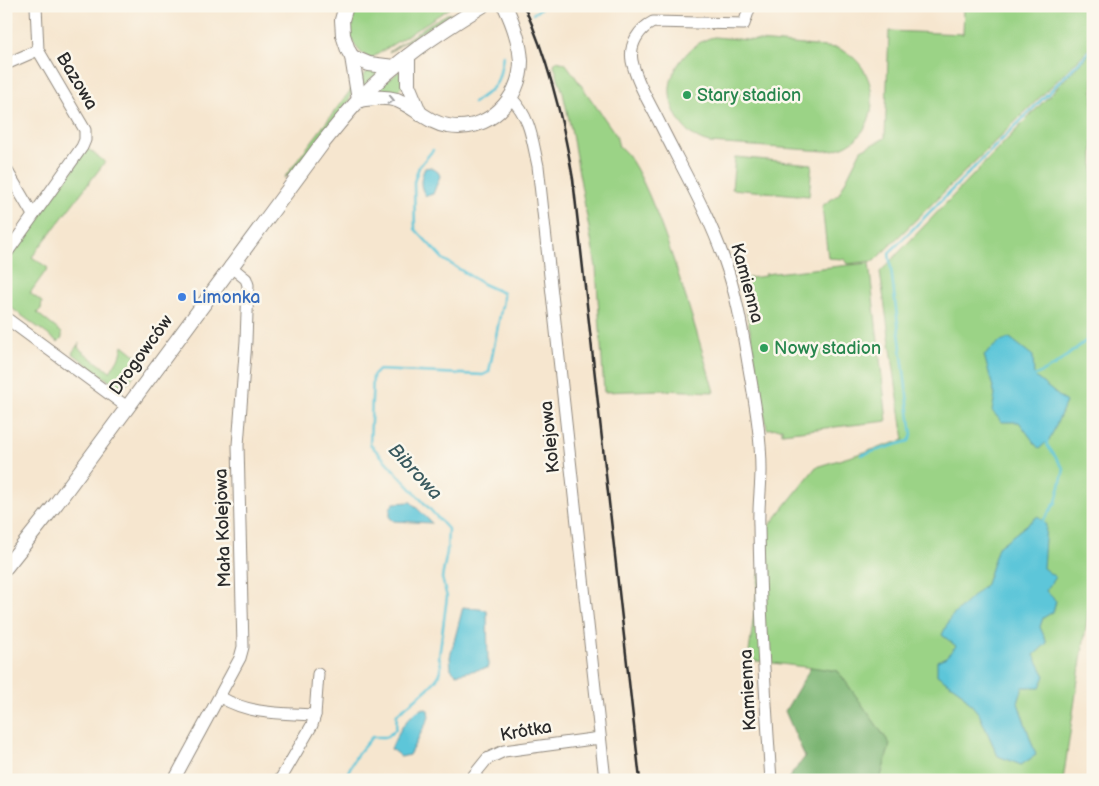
<svg xmlns="http://www.w3.org/2000/svg" width="1099" height="786" font-family="'Balsamiq Sans',sans-serif">
	<style>
		.green { fill: #9bd386; stroke: #637f58 }
		.forest { fill: #7cb573; stroke: #54704f }
		.water { fill: #5dc6d9; stroke: #447882 }
		.lines { fill: none; stroke-linecap: round; stroke-linejoin: round }
		.stream { stroke: #5dc6d9; stroke-width: 2.5 }
		.minor-casing { stroke: #90887d; stroke-width: 13 }
		.major-casing { stroke: #90887d; stroke-width: 16 }
		.minor { stroke: #fff; stroke-width: 11 }
		.major { stroke: #fff; stroke-width: 14 }
		.rail { stroke: #2b2b2b; stroke-width: 2.5 }
		.oneway { stroke: #a0a0a0 }
		.leisure-dot { fill: #2e9e5b; stroke: #fbf7ec; stroke-width: 2 }
		.shop-dot { fill: #3f7fe0; stroke: #fbf7ec; stroke-width: 2 }
		.labels { text-anchor: middle; dominant-baseline: central; stroke-width: 5; stroke-linejoin: round; paint-order: stroke }
		.street-label { font-size: 18px; fill: #2b2b2b; stroke: #fbf7ec }
		.leisure-label { font-size: 18px; fill: #27864d; stroke: #fbf7ec; text-anchor: start }
		.shop-label { font-size: 18px; fill: #366cbe; stroke: #fbf7ec; text-anchor: start }
		.water-label { font-size: 19px; font-style: italic; fill: #3a5a5f; stroke: #fbf7ec }
	</style>
	<rect width="100%" height="100%" fill="#fbf7ec"/>
	<filter id="ink" filterUnits="userSpaceOnUse"><feTurbulence type="fractalNoise" baseFrequency=".02" numOctaves="2"/><feDisplacementMap in="SourceGraphic" scale="10" xChannelSelector="R" yChannelSelector="G"/><feConvolveMatrix kernelMatrix="1 2 1 2 8 2 1 2 1" color-interpolation-filters="sRGB"/></filter>
	<filter id="wash" filterUnits="userSpaceOnUse"><feTurbulence type="fractalNoise" baseFrequency=".0096" numOctaves="4" result="noise"/><feDisplacementMap in="SourceGraphic" scale="20" xChannelSelector="R" yChannelSelector="G"/><feGaussianBlur stdDeviation="1.12" result="paint"/><feColorMatrix in="noise" values="0 0 0 0 0 0 0 0 0 0 0 0 0 0 0 0 0 1.4 0 .05"/><feComposite in="paint" operator="in"/></filter>
	<g filter="url(#wash)">
		<rect width="100%" height="100%" fill="#f6e6cf"/>
		<!-- green -->
		<g class="green">
			<path d="M354,6H449L450,8L370,59C348,46 347,29 354,6Z"/>
			<path d="M964,6H1093V45L874,261L847,264L844,259L828,258L822,206L839,194L861,150L885,138L889,31L963,34Z"/>
			<path d="M447,14H451L389,52L429,24Z"/>
			<path d="M714,37L837,48C886,65 885,147 825,151L710,143C686,139 668,110 670,87C672,66 693,41 714,37Z"/>
			<path d="M1093,50V580L1063,780H880L890,744L838,671L748,660L765,531L816,467L904,440L880,272Z"/>
			<path d="M556,61L565,63L569,68L616,135L619,147C649,162 703,353 714,392L660,390L604,392L596,267L571,129L563,93L554,65Z"/>
			<path d="M371,68L381,70L361,88L360,79Z"/>
			<path d="M403,68L404,84L394,95L378,93L377,90Z"/>
			<path d="M353,87L349,102L290,174L284,178Z"/>
			<path d="M87,148L105,162L32,257L48,268L30,293L42,302L41,309L37,313L62,333V338L58,342L6,304V262L74,168Z"/>
			<path d="M735,157L812,164L809,196L732,189Z"/>
			<path d="M869,263L887,421L782,433V428L767,429L741,279L765,276V274Z"/>
			<path d="M79,343L78,348L110,372L121,354L123,345L143,361L129,382L116,386L72,353Z"/>
		</g>
		<!-- forest -->
		<path class="forest" d="M811,667L838,671L890,744L880,780H787L805,757L785,711Z"/>
		<!-- water -->
		<g class="water">
			<path d="M431,167L438,172L440,176L433,194L426,196C419,187 420,178 425,168Z"/>
			<path d="M1010,338L1033,356L1034,376L1066,402L1050,439L1039,449L1019,422H1002L992,411L995,395L984,355L998,343Z"/>
			<path d="M411,502L432,523L394,521L390,518V508L394,503Z"/>
			<path d="M1038,516L1046,525L1043,568L1055,577L1046,591L1056,601L1053,612L1043,618L1040,627L1047,643L1034,655L1045,676L1040,687H1023L1018,703L1036,755L1021,765L998,756L979,714L960,691L937,675V661L946,657L956,646L942,635L950,618L986,584L998,547Z"/>
			<path d="M463,607L487,610L488,666L487,668L456,674L451,669L450,657Z"/>
			<path d="M423,708L428,710L429,717L427,722L409,755L401,757L391,749C397,734 407,715 423,708Z"/>
		</g>
		<g class="lines">
			<!-- stream -->
			<g class="stream">
				<path d="M533,14L541,8"/>
				<path d="M473,103C498,85 499,86 503,55"/>
				<path d="M1035,379L1034,376L1054,366L1087,340L1093,314"/>
				<path d="M861,455L909,441L912,435L889,253L1093,48"/>
				<path d="M1043,521L1056,502L1064,469L1047,445V439"/>
				<path d="M344,780L356,756L372,737H387L396,729L397,714C408,704 435,686 440,673C442,667 441,662 439,657L447,597L442,578L447,552L448,529L370,444L373,376L378,370L483,375L489,372L503,300V293L483,284L443,259L415,229L414,182L419,167L433,150"/>
			</g>
		</g>
	</g>
	<g filter="url(#ink)">
		<g class="lines">
			<!-- minor casing -->
			<g class="minor-casing">
				<g id="minor">
					<path d="M750,6L744,24L653,22C639,29 629,44 632,61C637,84 651,105 661,126C683,170 708,213 724,259C736,292 742,328 748,363C754,398 761,434 761,470C761,488 758,507 759,526C760,610 765,695 771,780"/>
					<path d="M6,64L38,50"/>
					<path d="M511,98C531,118 532,140 538,166L605,780"/>
					<path d="M6,169L33,215"/>
					<path d="M6,254L82,147L85,140V130L38,50L36,6"/>
					<path d="M6,318L127,407"/>
					<path d="M220,697C251,715 280,713 315,715L312,725L280,780"/>
					<path d="M315,715L318,674"/>
					<path d="M174,780L240,658L243,647L238,445L246,341L248,285L246,279L230,266"/>
					<path d="M470,780L487,759L504,751L600,738"/>
				</g>
			</g>
			<!-- major casing -->
			<g class="major-casing">
				<g id="major">
					<path d="M346,6L342,20L343,35L348,50L352,57L359,100"/>
					<path d="M408,56V85L420,114"/>
					<path d="M352,57L369,64L394,67"/>
					<path d="M359,100C372,98 385,96 397,100C415,107 428,123 448,126C487,133 521,100 521,61C520,43 513,23 505,6"/>
					<path d="M6,567L56,504L322,144C334,129 346,114 359,100C394,62 438,33 482,6"/>
				</g>
			</g>
			<!-- minor -->
			<use href="#minor" class="minor"/>
			<!-- major -->
			<use href="#major" class="major"/>
			<!-- rail -->
			<path class="rail" d="M524,6C549,61 563,119 573,179L640,780"/>
		</g>
		<!-- one-way arrows -->
		<defs><path id="oneway-chevron" d="M-2-3.5L2.5 0L-2 3.5" fill="none" stroke-width="1.6" stroke-linecap="round" stroke-linejoin="round" transform="scale(1.25)"/></defs>
		<use class="oneway" href="#oneway-chevron" transform="translate(391 100) rotate(13)"/>
	</g>
	<!-- markers -->
	<g class="leisure-dot">
		<circle cx="687" cy="95" r="5"/>
		<circle cx="764" cy="348" r="5"/>
	</g>
	<circle class="shop-dot" cx="182" cy="297" r="5"/>
	<g class="labels">
		<!-- street labels -->
		<g class="street-label">
			<text transform="translate(77 81) rotate(59)">Bazowa</text>
			<text transform="translate(747 283) rotate(75)">Kamienna</text>
			<text transform="translate(141 355) rotate(-54)">Drogowców</text>
			<text transform="translate(550 437) rotate(-96)">Kolejowa</text>
			<text transform="translate(223 528) rotate(-92)">Mała Kolejowa</text>
			<text transform="translate(748 690) rotate(-93)">Kamienna</text>
			<text transform="translate(526 731) rotate(-10)">Krótka</text>
		</g>
		<!-- leisure labels -->
		<g class="leisure-label">
			<text x="697" y="95">Stary stadion</text>
			<text x="774" y="348">Nowy stadion</text>
		</g>
		<!-- shop labels -->
		<g class="shop-label">
			<text x="192" y="297">Limonka</text>
		</g>
		<!-- water labels -->
		<g class="water-label">
			<text transform="translate(415 472) rotate(47)">Bibrowa</text>
		</g>
	</g>
	<!-- margin -->
	<rect width="1099" height="786" fill="none" stroke="#fbf7ec" stroke-width="25"/>
</svg>
